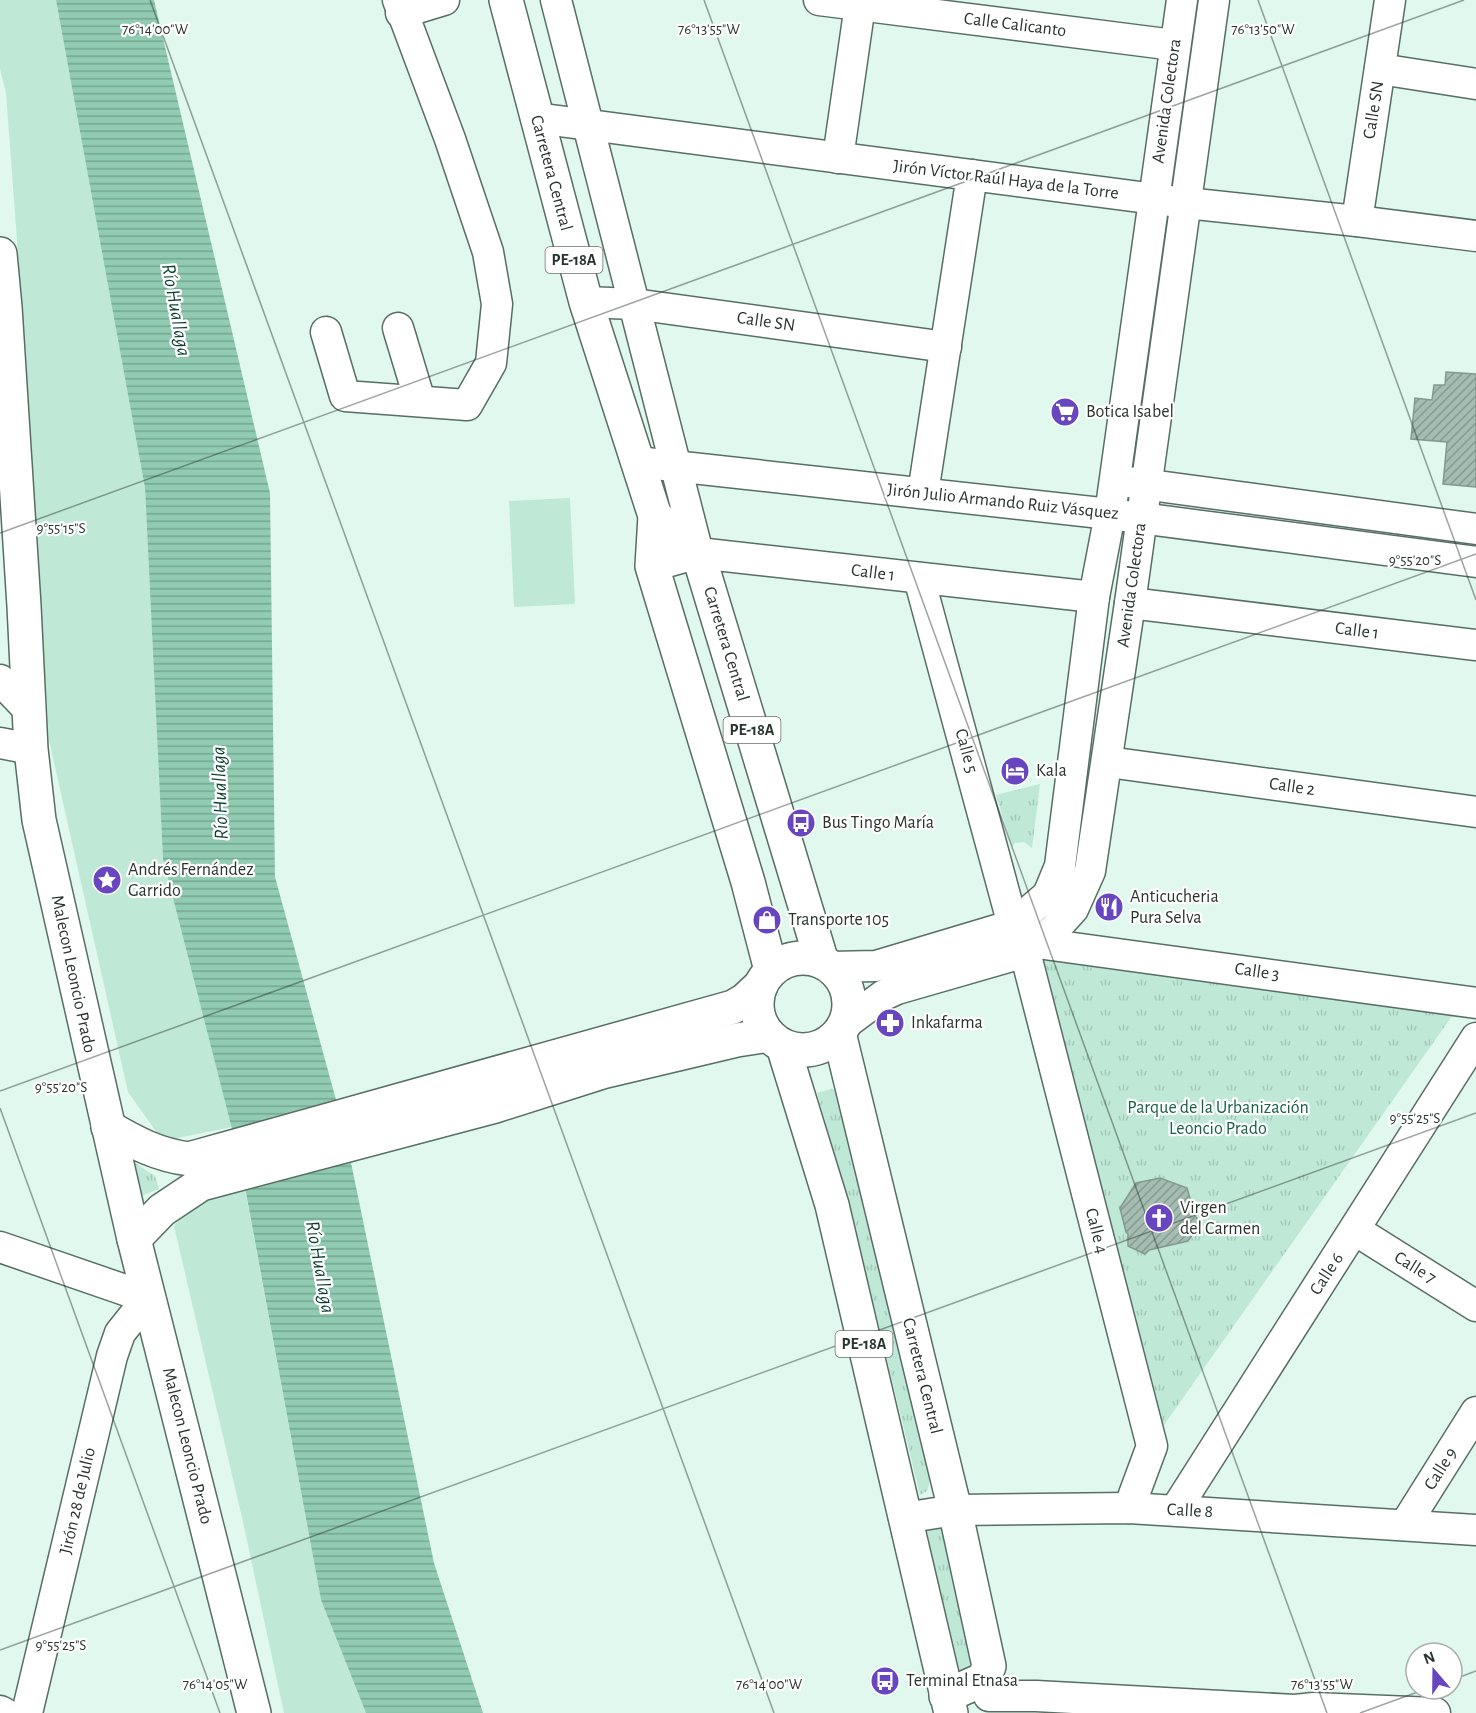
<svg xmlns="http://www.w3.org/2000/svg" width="1476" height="1713" font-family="'Alegreya Sans',sans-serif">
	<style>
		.grass { fill: url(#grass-tufts) }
		.garden { fill: #bfe9d6 }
		.water { fill: url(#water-rules) }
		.building { fill: url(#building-hatch); stroke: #82998f; stroke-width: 1.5 }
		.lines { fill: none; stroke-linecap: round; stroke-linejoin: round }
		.minor-casing { stroke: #586e64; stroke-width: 33 }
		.major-casing { stroke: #586e64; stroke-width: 36 }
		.highway-casing { stroke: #586e64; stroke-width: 36 }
		.minor { stroke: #fff; stroke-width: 30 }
		.major { stroke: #fff; stroke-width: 33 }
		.highway { stroke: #fff; stroke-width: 33 }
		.ticks { fill: none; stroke: #2a342f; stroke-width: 1.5; stroke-opacity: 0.45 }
		.labels { text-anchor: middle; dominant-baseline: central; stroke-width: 4.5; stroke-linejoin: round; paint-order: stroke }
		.shield { fill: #fff; stroke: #6a716d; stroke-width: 1.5 }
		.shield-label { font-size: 16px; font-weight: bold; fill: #2a342f }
		.street-label { font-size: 18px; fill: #2a342f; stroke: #fff }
		.poi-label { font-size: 18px; fill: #2a342f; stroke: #fff; text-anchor: start }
		.park-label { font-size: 18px; fill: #196149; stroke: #fff }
		.water-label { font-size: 20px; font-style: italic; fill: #0d3f2f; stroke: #fff }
		.ticks-label { font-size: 15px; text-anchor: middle; fill: #2a342f; stroke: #fff; stroke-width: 4.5; stroke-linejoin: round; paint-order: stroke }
	</style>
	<defs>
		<pattern id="grass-tufts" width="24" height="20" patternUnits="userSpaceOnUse" patternTransform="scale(1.5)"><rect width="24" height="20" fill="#bfe9d6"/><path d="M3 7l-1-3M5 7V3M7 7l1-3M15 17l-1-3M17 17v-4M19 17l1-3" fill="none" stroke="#a4c8b8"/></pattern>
		<pattern id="water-rules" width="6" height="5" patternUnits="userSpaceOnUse" patternTransform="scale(1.5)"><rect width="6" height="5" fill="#91cbb2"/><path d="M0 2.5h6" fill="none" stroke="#77a691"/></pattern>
		<pattern id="building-hatch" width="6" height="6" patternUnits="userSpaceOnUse" patternTransform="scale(1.5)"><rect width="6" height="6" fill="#a4bcb1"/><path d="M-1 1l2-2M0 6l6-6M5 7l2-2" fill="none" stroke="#869a90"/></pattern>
	</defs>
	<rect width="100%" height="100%" fill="#e0f8ed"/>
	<!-- grass -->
	<g class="grass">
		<path d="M1040,784L1032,848L1024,842L1015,843L1012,847L996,795Z"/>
		<path d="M1039,957L1452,1016L1159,1432Z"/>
		<path d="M831,1089L836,1091L932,1475L927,1491L920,1495L849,1203L817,1093Z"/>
		<path d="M132,1161L155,1176L159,1189L141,1196Z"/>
		<path d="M942,1526L976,1657L972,1670L957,1675L926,1527Z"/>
	</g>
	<!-- garden -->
	<g class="garden">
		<path d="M0,0H56L145,488L163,859L232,1127L163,1141L128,1092L49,740L27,374L6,93L0,69Z"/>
		<path d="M570,498L575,604L514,607L509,501Z"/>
		<path d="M244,1184L321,1600L366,1713H284L243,1522L174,1226L198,1198Z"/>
	</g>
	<!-- water -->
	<path class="water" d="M56,0H154L270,493L275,877L344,1129L434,1563L483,1713H366L321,1600L240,1160L163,859L145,488Z"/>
	<!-- building -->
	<g class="building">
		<path d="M1446,372L1476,374V487L1443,484L1447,442L1411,439L1415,398L1432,400L1434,385H1445Z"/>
		<path d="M1160,1178L1187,1188L1195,1216L1200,1222L1188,1241L1149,1250L1145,1254L1128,1246V1234L1126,1232L1120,1208L1136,1183Z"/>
	</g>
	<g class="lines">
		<!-- minor casing -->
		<g class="minor-casing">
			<g id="minor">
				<path d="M556,0L698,553"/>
				<path d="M819,0L1174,45"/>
				<path d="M401,13L444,0"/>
				<path d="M1380,69L1476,84"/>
				<path d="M536,118L1186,203L1357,221L1476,236"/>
				<path d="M838,158L860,5"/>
				<path d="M1357,221L1390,0"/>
				<path d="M586,302L634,304L946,347"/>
				<path d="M398,328L420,401"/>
				<path d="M326,332L345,396L467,405L491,363L497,304L488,252L450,139L398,0"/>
				<path d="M637,462L1110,514L1476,562"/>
				<path d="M1128,482L1476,529"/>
				<path d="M923,493L972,175"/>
				<path d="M652,566L698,553L1094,597"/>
				<path d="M919,578L1013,925"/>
				<path d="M1130,603L1476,645"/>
				<path d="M0,680L29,710"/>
				<path d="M0,743L31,749"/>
				<path d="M1108,762L1476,812"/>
				<path d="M1037,943L1476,1003"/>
				<path d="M1025,952L1152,1446L1129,1508"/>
				<path d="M831,967L876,966L1013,925L1048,895L1060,866L1094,597L1110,514L1182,0"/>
				<path d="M845,1024L884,995L897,989L1025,952L1054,930L1073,909L1090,871L1130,603L1214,0"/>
				<path d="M1355,1230L1476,1306"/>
				<path d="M0,1247L148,1298L120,1333L112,1356L27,1713"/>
				<path d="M1176,1509L1476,1038"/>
				<path d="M904,1518L955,1510L1129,1508L1476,1530"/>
				<path d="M1405,1525L1476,1412"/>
				<path d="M989,1696H1036L1295,1710L1314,1708L1435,1713"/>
				<path d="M0,1711L4,1713"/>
			</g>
		</g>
		<!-- major casing -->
		<g class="major-casing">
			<g id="major">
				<path d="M0,254L5,307L24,606L31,749L39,820L134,1239L254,1713"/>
				<path d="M108,1127C135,1143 158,1155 189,1159L733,1007L745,1000L761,985"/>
				<path d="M134,1239L162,1210L201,1184L495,1106L602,1072L737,1040L769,1035"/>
			</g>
		</g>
		<!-- highway casing -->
		<g class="highway-casing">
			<g id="highway">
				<path d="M506,0L586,302L655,516L652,566L748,882L771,970"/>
				<path d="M655,516L698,553L822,962"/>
				<circle cx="803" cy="1004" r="46"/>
				<path d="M839,1033L955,1510L989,1666L984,1679L946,1696"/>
				<path d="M783,1046L832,1205L951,1713"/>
			</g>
		</g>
		<!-- minor -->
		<use href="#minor" class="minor"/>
		<!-- major -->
		<use href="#major" class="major"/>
		<!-- highway -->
		<use href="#highway" class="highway"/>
	</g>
	<!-- ticks -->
	<path class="ticks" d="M150,0L774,1713M704,0L1327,1713M1258,0L1476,600M0,533L1464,0M0,1091L1476,554M0,1108L220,1713M0,1650L1476,1113M1452,1680L1476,1671M1360,1713L1426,1689"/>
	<!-- icons -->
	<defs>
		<g id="supermarket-disc" transform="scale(1.5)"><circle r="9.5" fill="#6846bf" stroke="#fff"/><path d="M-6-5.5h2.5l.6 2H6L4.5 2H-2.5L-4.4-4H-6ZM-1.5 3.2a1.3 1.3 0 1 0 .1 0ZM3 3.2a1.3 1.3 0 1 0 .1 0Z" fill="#fff"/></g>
		<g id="hotel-disc" transform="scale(1.5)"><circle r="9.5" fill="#6846bf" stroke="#fff"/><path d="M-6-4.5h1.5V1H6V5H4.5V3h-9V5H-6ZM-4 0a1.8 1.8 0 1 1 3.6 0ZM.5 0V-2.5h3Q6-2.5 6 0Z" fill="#fff"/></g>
		<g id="bus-disc" transform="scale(1.5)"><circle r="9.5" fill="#6846bf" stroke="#fff"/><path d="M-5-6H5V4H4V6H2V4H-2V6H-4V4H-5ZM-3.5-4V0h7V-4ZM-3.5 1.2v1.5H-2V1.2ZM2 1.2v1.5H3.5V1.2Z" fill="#fff"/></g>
		<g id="sight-disc" transform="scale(1.5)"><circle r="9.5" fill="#6846bf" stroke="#fff"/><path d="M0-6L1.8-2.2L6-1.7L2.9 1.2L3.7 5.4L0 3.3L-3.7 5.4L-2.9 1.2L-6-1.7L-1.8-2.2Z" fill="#fff"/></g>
		<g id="restaurant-disc" transform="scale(1.5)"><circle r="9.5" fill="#6846bf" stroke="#fff"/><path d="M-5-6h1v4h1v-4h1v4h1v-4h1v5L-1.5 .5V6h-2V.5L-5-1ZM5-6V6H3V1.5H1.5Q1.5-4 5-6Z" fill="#fff"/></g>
		<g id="shop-disc" transform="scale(1.5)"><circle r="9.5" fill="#6846bf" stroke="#fff"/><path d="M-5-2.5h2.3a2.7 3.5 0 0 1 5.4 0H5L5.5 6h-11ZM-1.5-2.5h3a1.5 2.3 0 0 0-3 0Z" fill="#fff"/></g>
		<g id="pharmacy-disc" transform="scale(1.5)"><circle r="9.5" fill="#6846bf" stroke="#fff"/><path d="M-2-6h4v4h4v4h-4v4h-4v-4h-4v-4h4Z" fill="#fff"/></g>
		<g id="church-disc" transform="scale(1.5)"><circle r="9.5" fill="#6846bf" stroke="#fff"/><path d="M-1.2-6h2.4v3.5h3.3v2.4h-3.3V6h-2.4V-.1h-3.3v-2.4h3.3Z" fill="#fff"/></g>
	</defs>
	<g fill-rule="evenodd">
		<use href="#supermarket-disc" x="1065" y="412"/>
		<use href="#hotel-disc" x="1015" y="771"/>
		<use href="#bus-disc" x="801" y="823"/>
		<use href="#sight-disc" x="107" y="880"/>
		<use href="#restaurant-disc" x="1109" y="907"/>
		<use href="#shop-disc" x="767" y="920"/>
		<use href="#pharmacy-disc" x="890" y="1023"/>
		<use href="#church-disc" x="1159" y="1218"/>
		<use href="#bus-disc" x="885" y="1681"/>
	</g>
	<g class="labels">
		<!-- shield labels -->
		<g class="shield">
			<rect x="545.5" y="247" width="57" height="26" rx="4.5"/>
			<rect x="723.5" y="717" width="57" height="26" rx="4.5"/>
			<rect x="835.5" y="1331" width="57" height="26" rx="4.5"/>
		</g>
		<g class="shield-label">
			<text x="574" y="260">PE-18A</text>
			<text x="752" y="730">PE-18A</text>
			<text x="864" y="1344">PE-18A</text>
		</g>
		<!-- street labels -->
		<g class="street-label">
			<text transform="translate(1015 25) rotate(7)">Calle Calicanto</text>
			<text transform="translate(1167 101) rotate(-82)">Avenida Colectora</text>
			<text transform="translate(1374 110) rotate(-81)">Calle SN</text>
			<text transform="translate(551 173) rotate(75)">Carretera Central</text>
			<text transform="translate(1006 180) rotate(7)">Jirón Víctor Raúl Haya de la Torre</text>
			<text transform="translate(766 322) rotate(8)">Calle SN</text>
			<text transform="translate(1003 502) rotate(6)">Jirón Julio Armando Ruiz Vásquez</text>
			<text transform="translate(873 573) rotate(7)">Calle 1</text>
			<text transform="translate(1132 585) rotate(-82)">Avenida Colectora</text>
			<text transform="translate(1357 631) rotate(7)">Calle 1</text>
			<text transform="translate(726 644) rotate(73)">Carretera Central</text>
			<text transform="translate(966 751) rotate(75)">Calle 5</text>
			<text transform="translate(1292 787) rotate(8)">Calle 2</text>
			<text transform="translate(1257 972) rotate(8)">Calle 3</text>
			<text transform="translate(73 974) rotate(78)">Malecon Leoncio Prado</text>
			<text transform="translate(1096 1231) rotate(76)">Calle 4</text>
			<text transform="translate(1415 1268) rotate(32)">Calle 7</text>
			<text transform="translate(1327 1274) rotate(-57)">Calle 6</text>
			<text transform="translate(922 1376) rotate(76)">Carretera Central</text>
			<text transform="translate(187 1446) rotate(76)">Malecon Leoncio Prado</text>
			<text transform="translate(1441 1469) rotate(-58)">Calle 9</text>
			<text transform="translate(78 1501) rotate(-77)">Jirón 28 de Julio</text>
			<text transform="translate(1190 1511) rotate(3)">Calle 8</text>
		</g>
		<!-- poi labels -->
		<g class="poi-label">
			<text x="1086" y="412">Botica Isabel</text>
			<text x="1036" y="771">Kala</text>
			<text x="822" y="823">Bus Tingo María</text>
			<text x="128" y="870">Andrés Fernández<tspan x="128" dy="21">Garrido</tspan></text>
			<text x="1130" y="897">Anticucheria<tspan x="1130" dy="21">Pura Selva</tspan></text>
			<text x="788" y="920">Transporte 105</text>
			<text x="911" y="1023">Inkafarma</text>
			<text x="1180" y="1208">Virgen<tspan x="1180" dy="21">del Carmen</tspan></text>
			<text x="906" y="1681">Terminal Etnasa</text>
		</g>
		<!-- park labels -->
		<g class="park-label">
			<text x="1218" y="1108">Parque de la Urbanización<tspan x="1218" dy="21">Leoncio Prado</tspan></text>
		</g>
		<!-- water labels -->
		<g class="water-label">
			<text transform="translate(176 310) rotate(80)">Río Huallaga</text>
			<text transform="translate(220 793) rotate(-92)">Río Huallaga</text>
			<text transform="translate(320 1267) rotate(80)">Río Huallaga</text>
		</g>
	</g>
	<g class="ticks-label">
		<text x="1263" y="34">76°13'50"W</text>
		<text x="155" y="34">76°14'00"W</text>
		<text x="709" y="34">76°13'55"W</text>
		<text x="61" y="533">9°55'15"S</text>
		<text x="1415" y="565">9°55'20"S</text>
		<text x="61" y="1092">9°55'20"S</text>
		<text x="1415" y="1123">9°55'25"S</text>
		<text x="61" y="1650">9°55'25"S</text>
		<text x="215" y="1689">76°14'05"W</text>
		<text x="769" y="1689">76°14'00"W</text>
		<text x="1322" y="1689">76°13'55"W</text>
	</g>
	<!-- north arrow -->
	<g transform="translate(1434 1671) rotate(340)"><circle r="28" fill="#ffffff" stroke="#aaaeac" stroke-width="1.5"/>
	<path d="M0-4.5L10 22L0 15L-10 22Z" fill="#6846bf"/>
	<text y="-9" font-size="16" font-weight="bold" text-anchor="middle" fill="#2a342f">N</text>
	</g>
</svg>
